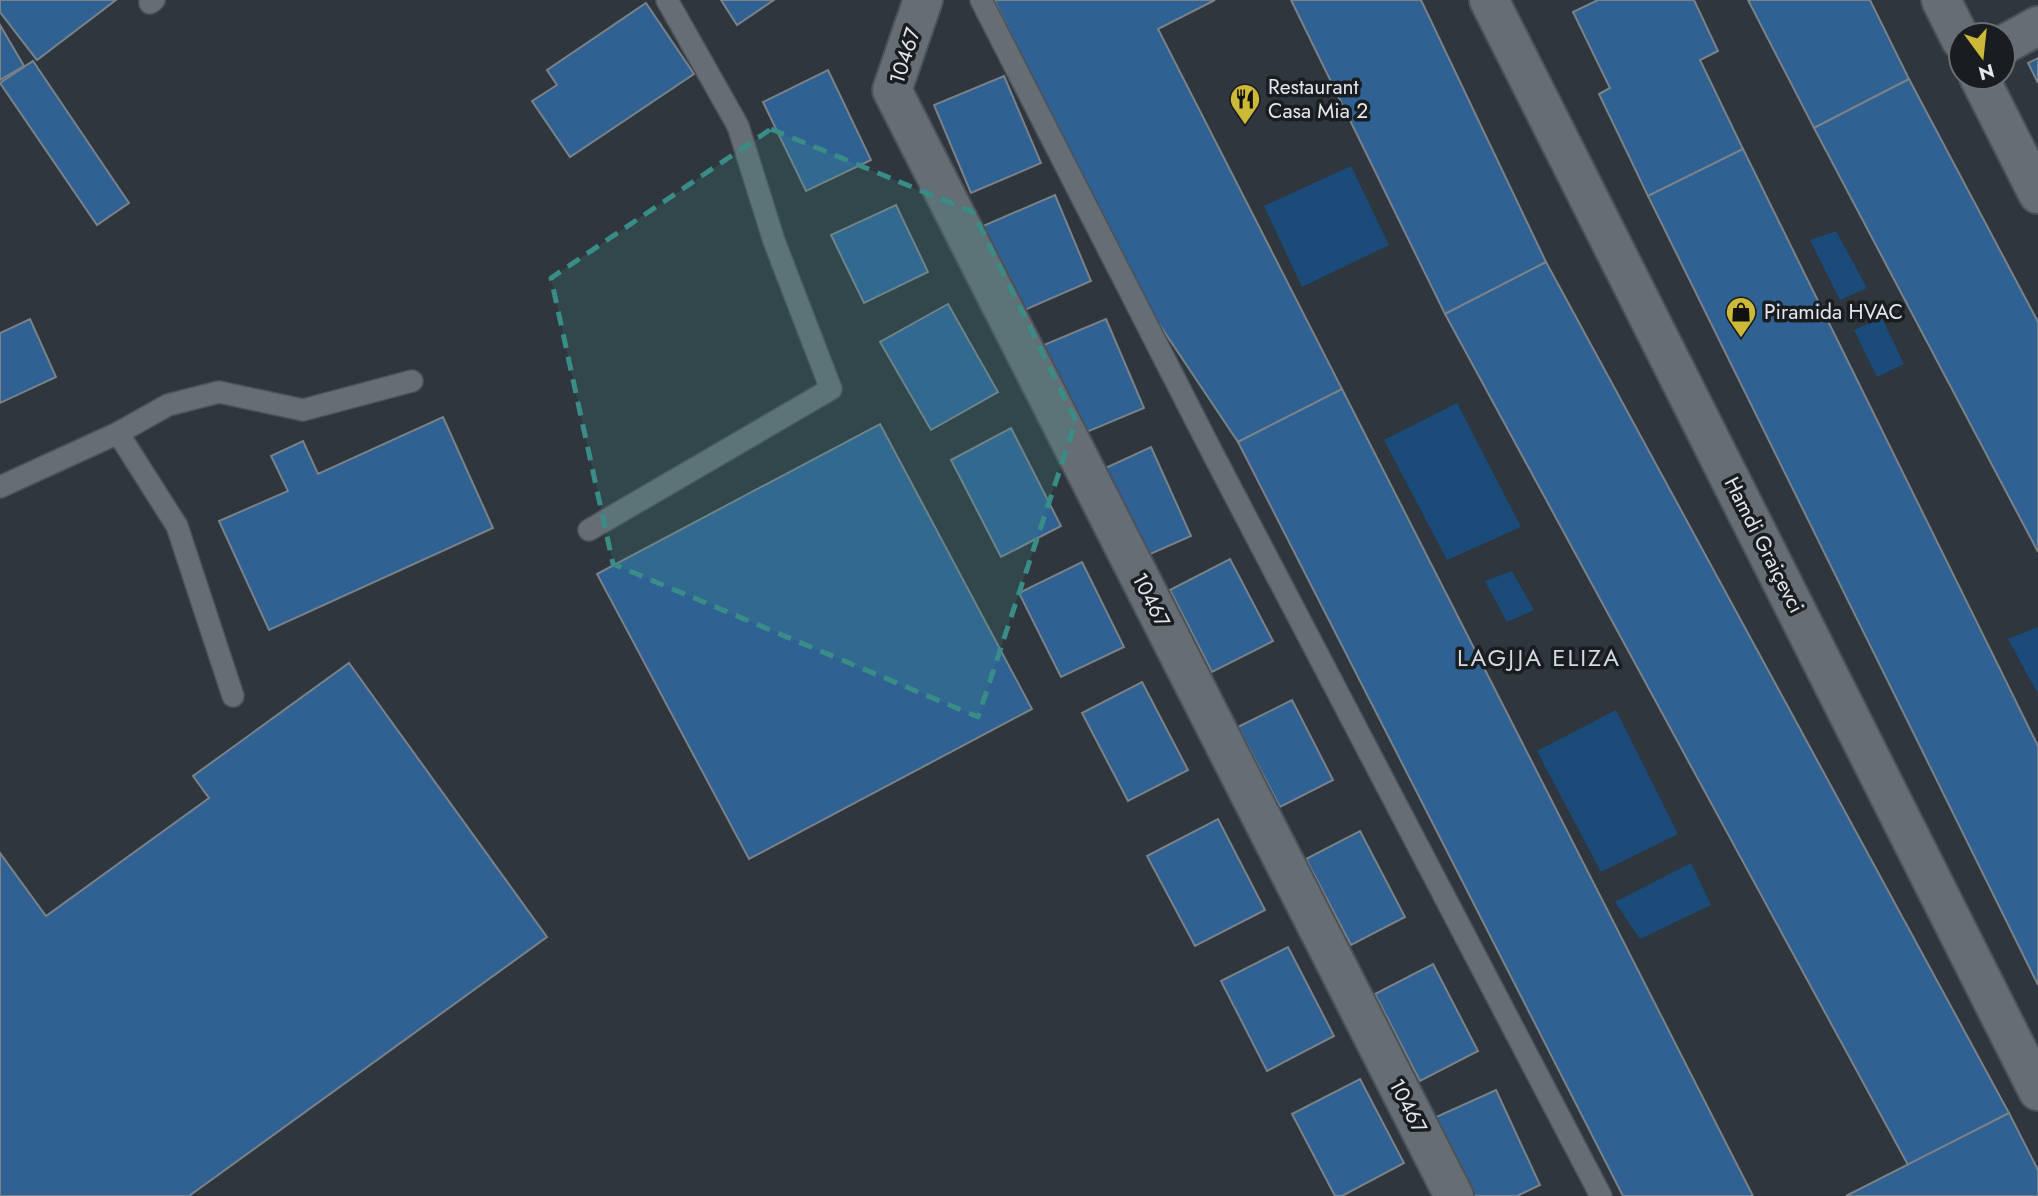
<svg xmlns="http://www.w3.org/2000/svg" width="2038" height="1196" font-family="Jost,sans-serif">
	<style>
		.green { fill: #1b4b79 }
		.building { fill: #2f6193; stroke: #798189; stroke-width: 2 }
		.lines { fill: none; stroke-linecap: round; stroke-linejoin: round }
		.service-casing { stroke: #4c5258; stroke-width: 24 }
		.minor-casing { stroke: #4c5258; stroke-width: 42 }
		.service { stroke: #656d75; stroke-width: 21 }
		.minor { stroke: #656d75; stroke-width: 38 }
		.marked { fill: #3a8d87; fill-opacity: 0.2; stroke: #3a8d87; stroke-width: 5; stroke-dasharray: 14 9; stroke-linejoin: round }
		.labels { text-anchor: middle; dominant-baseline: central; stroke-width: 7; stroke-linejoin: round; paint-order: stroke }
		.street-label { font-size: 21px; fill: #e4e8ed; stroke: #1a1d20 }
		.poi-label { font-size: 21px; fill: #e4e8ed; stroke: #1a1d20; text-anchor: start }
		.quarter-label { font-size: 24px; letter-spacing: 2px; fill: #d1d9e3; stroke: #1a1d20 }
	</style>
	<rect width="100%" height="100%" fill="#2f363d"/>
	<!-- green -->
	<g class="green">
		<path d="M1351,166L1389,245L1302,287L1264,206Z"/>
		<path d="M1836,231L1867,288L1840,300L1810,240Z"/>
		<path d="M1882,318L1904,364L1877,377L1854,330Z"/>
		<path d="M1457,403L1521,527L1447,560L1384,440Z"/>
		<path d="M1512,571L1534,610L1507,622L1485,581Z"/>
		<path d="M2038,627V694L2008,639Z"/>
		<path d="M1616,710L1678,834L1601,872L1537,751Z"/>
		<path d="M1691,863L1711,905L1640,939L1615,902Z"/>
	</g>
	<!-- building -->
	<g class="building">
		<path d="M0,0H116L37,60L0,12Z"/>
		<path d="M721,0H774L737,25Z"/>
		<path d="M994,0H1215L1158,29L1342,389L1238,442L1129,279Z"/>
		<path d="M1291,0H1421L1546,262L1445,314Z"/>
		<path d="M1598,0H1694L1718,51L1700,60L1743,149L1648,196L1599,94L1610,88L1573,12Z"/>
		<path d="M1748,0H1870L1909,79L1814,128Z"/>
		<path d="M646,3L694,74L570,157L532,101L557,85L547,70Z"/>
		<path d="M0,25L24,66L0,80Z"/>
		<path d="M2038,58V83L2028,63Z"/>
		<path d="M33,61L129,203L97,225L0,83Z"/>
		<path d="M828,70L871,160L806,191L763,102Z"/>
		<path d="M1004,76L1041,163L971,193L934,105Z"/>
		<path d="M1909,79L2038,322V552L1814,128Z"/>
		<path d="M1743,149L2038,746V985L1648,196Z"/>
		<path d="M1055,195L1091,281L1020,312L983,226Z"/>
		<path d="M896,205L928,272L864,303L831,235Z"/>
		<path d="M1546,262L2009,1113L1908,1165L1445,314Z"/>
		<path d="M948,304L998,392L931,430L880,342Z"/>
		<path d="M30,319L56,377L0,403V333Z"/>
		<path d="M1106,319L1144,408L1077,436L1039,347Z"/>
		<path d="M1342,389L1753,1196H1623L1238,442Z"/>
		<path d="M443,417L493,528L269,630L219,521L288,491L271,456L303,441L318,474Z"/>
		<path d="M880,424L1032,709L749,859L597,574Z"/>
		<path d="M1011,428L1061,526L1001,557L951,460Z"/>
		<path d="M1151,447L1191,536L1139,559L1099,471Z"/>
		<path d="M1230,559L1273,641L1212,672L1170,590Z"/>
		<path d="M1082,562L1124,647L1061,677L1019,593Z"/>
		<path d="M349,663L547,937L189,1196H0V853L46,916L209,798L193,776Z"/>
		<path d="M1142,682L1188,770L1128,801L1082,713Z"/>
		<path d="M1292,700L1333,780L1280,807L1238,727Z"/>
		<path d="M1218,819L1265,910L1195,946L1147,856Z"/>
		<path d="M1360,831L1405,917L1351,945L1306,859Z"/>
		<path d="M1288,947L1334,1036L1267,1071L1221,981Z"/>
		<path d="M1433,964L1478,1051L1420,1081L1375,994Z"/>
		<path d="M1360,1079L1404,1163L1342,1196H1335L1292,1114Z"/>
		<path d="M1496,1090L1540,1185L1517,1196H1470L1434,1118Z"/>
		<path d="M2009,1113L2038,1170V1196H1846Z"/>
	</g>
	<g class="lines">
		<!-- service casing -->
		<g class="service-casing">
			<g id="service">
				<path d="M981,0L1212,452L1601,1196"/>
				<path d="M150,3L154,0"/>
				<path d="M118,433L168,405L219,392L303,410L412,381"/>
				<path d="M0,487L118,433L177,526L233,696"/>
				<path d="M589,530L831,389L774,241L738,126L667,0"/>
			</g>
		</g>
		<!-- minor casing -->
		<g class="minor-casing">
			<g id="minor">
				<path d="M923,0L892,90L1454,1196"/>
				<path d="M1489,0L2038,1091"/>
				<path d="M1941,0L1961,40"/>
				<path d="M2003,45L2038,26"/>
				<path d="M1979,77L2038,194"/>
			</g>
		</g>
		<!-- service -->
		<use href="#service" class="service"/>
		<!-- minor -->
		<use href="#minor" class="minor"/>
	</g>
	<!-- marked area -->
	<path class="marked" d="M771,129L973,212L1076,421L978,717L613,564L551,278Z"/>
	<!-- icons -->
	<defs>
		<g id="restaurant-pin" transform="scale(1.575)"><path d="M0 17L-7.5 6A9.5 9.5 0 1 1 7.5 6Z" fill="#ccb938" stroke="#1a1d20"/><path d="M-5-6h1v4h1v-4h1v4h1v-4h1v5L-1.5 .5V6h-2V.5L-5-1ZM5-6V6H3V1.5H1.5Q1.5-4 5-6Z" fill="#111"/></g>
		<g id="shop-pin" transform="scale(1.575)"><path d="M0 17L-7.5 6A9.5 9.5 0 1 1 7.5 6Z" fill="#ccb938" stroke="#1a1d20"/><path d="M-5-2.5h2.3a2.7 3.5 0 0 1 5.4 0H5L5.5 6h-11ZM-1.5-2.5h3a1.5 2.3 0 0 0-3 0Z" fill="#111"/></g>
	</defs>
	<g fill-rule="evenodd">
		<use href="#restaurant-pin" x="1245" y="99"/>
		<use href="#shop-pin" x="1741" y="312"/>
	</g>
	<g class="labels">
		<!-- street labels -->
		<g class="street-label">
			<text transform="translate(905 56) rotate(-72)">10467</text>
			<text transform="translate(1764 545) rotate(63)">Hamdi Graiçevci</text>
			<text transform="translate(1151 600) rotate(63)">10467</text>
			<text transform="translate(1408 1106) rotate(63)">10467</text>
		</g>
		<!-- poi labels -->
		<g class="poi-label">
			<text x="1268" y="87">Restaurant<tspan x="1268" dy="24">Casa Mia 2</tspan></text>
			<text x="1764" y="312">Piramida HVAC</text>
		</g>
		<!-- quarter labels -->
		<g class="quarter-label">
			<text x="1539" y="657">LAGJJA ELIZA</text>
		</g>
	</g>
	<!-- north arrow -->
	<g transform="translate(1982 56) rotate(165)"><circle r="33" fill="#1a1d20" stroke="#6b6e72" stroke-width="2"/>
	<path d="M0-5L12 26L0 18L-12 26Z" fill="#ccb938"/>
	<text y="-10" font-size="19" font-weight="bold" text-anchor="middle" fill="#e4e8ed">N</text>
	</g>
</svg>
